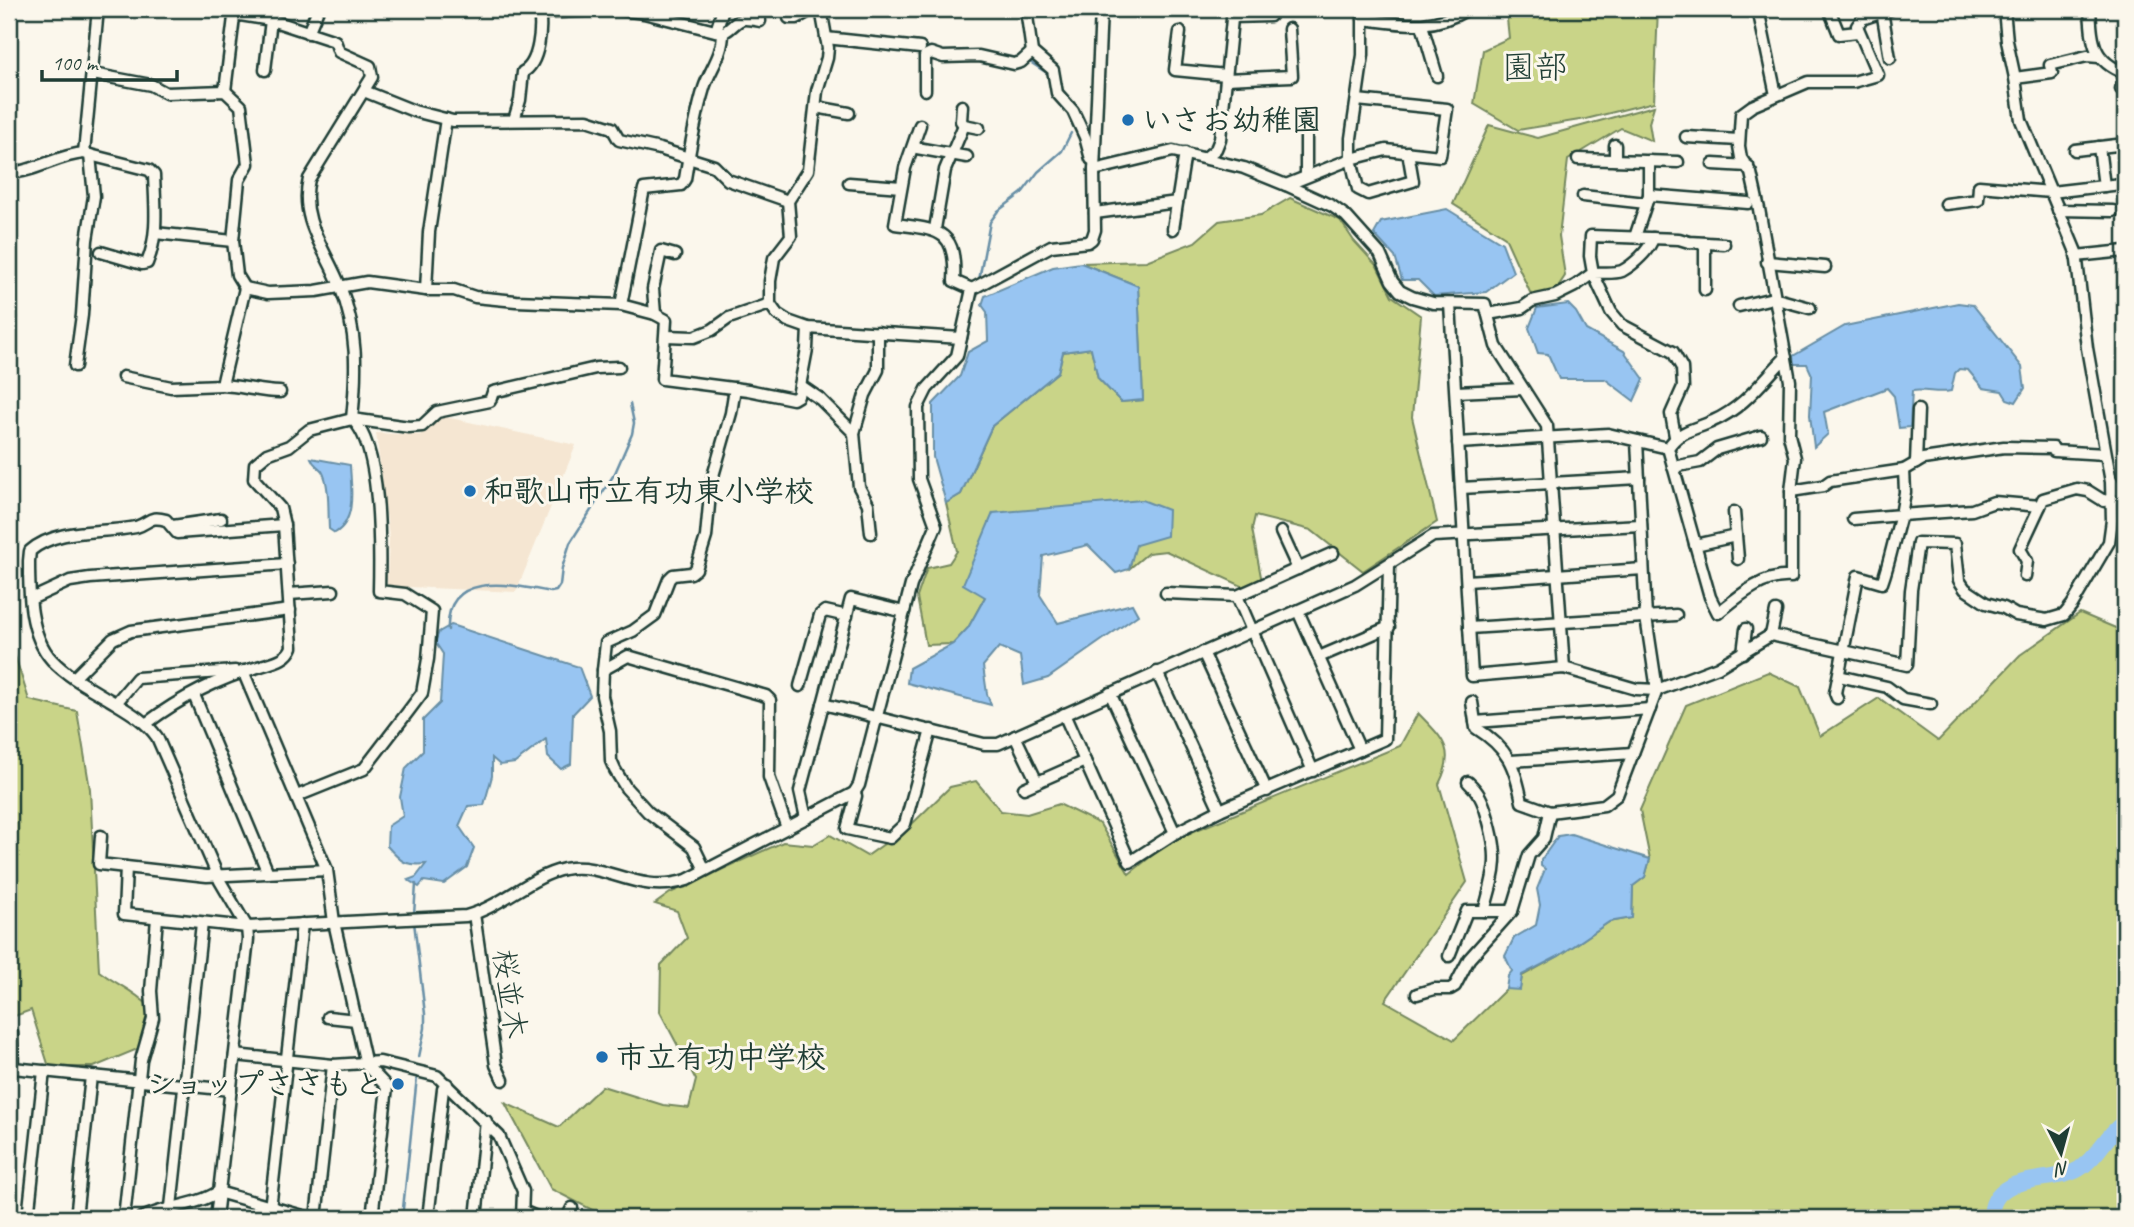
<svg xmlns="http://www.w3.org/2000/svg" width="2134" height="1227" font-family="Caveat,'Klee One',sans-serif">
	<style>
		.built { fill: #f5e6d2 }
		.green { fill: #c9d488; stroke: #74885e; stroke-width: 2 }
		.water { fill: #98c5f2; stroke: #688fa6; stroke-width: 2 }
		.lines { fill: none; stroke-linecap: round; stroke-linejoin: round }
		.stream { stroke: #688fa6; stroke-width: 2.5 }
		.river { stroke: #98c5f2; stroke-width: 16 }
		.minor-casing { stroke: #1f3d34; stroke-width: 15 }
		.minor { stroke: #fbf7ec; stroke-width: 10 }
		.poi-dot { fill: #1f6fb2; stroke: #fbf7ec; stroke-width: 2.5 }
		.labels { text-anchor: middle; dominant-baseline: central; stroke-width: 6; stroke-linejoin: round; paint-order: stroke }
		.poi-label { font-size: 30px; font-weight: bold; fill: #1f3d34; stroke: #fbf7ec; text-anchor: start }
		.street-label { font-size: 30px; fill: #1f3d34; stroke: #fbf7ec }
		.quarter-label { font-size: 33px; fill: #1f3d34; stroke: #fbf7ec }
	</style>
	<rect width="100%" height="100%" fill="#fbf7ec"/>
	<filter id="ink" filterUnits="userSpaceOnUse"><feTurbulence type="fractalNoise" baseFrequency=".0143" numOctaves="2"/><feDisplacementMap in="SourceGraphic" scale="14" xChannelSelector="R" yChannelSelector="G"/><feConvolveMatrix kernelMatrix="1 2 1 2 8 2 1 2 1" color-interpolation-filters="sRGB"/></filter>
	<g filter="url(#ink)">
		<!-- built -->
		<path class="built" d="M441,416L576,445L516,592L387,586L389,537L376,433L420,435Z"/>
		<!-- green -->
		<g class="green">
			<path d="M1506,9H1658L1654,102L1586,119L1518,130L1474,104L1483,50L1509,38Z"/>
			<path d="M1654,106L1649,123L1652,141L1621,128L1568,160L1559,236L1565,276L1553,294L1533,299L1505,237L1453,204L1489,125L1538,138Z"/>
			<path d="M1290,198L1340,220L1354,241L1377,266L1392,296L1421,316L1412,417L1437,522L1363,571L1311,530L1255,516L1252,529L1262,582L1244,587L1166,551L1148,553L1129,569L1135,545L993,513L985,597L968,628L953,644L926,645L917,597L927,568L949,563L957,551L946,503L961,494L992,426L1058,372L1063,352L1091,348L1098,378L1121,402L1143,400L1138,286L1081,263L1146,261L1195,242L1219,221L1261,215Z"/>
			<path d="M2080,613L2125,632V1218H608L551,1189L505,1103L559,1127L602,1086L663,1105L689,1108L696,1080L660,1012L661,965L687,938L677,911L655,904L670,893L783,842L813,845L830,835L867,856L912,824L950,787L976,781L1001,811L1027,814L1059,804L1100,824L1129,874L1170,841L1400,746L1418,713C1442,738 1457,749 1439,784L1467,882L1385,1001L1454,1040L1506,989H1520L1522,976L1559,956L1609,922L1632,918L1633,886L1645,877L1650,859L1640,810L1686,705L1768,672L1800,687L1820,736L1879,698L1938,741L2020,655Z"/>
			<path d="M9,637L29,700L77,711L90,789L99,971C117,985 132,989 149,1006V1034L140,1048L94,1067H49L31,1010L9,1018Z"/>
		</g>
		<!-- water -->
		<g class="water">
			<path d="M1447,209L1502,243L1513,272L1486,292L1434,296L1418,280H1402L1395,257L1374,234L1381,222Z"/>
			<path d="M1081,263L1138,286L1143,400L1121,402L1098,378L1091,348L1063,352L1058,372L992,426L961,494L946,503L933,457V404L960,376L968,352L988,341L987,312L982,305L985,296L1053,267Z"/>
			<path d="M1958,303L1973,305L2022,367L2025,388L2016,402L2007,399L2002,391L1983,388L1968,370L1959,369L1955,373L1951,391C1937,394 1926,389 1912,391L1910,427L1899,428L1894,396L1887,388L1824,412L1828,434L1814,447L1810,415L1812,375L1807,364H1794L1793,356L1845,326Z"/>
			<path d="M1568,304L1576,312L1586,330L1624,351L1644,379L1634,401L1605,379H1559L1548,354L1538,353L1529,328L1537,308Z"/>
			<path d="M311,458L350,465C351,487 357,520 335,533L329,529C328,514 330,484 322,471C317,465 314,466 311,458Z"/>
			<path d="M1142,500L1168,510L1167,536L1136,545L1129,569L1116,573L1088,545L1043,556L1040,595L1058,623L1132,604L1138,615L1048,678L1024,685L1020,656L999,647L983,666L987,694L991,705L907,683L909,668L953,644L968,628L985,597L963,584L993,513Z"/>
			<path d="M451,625L579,667L590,696L573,714L571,764L561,769L548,757L546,739L515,763L500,765L492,758V776L484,805L468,806L459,826L474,848L467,867L444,884L424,881L419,887L408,880L416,877L426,864C405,866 401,862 387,846L388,826L403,816L400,797L406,768L423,751V720L440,703L443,654L435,642L439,632Z"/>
			<path d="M1571,834L1650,859L1645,877L1633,886L1632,918L1609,922L1559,956L1522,975L1520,990L1506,989L1508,976L1512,971L1505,956L1514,938L1536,925L1540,905L1537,889L1545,869L1541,866V860L1558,836Z"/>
		</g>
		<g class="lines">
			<!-- stream -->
			<g class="stream">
				<path d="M1030,62L1050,75"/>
				<path d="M979,280L990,222L998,211L1022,193L1038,172L1062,151L1071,133"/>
				<path d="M448,630C445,569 513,585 551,592L556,591L560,585L562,568L570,543L615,473L632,434L634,423L630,404"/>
				<path d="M414,915L416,884"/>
				<path d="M414,922L425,1014V1028L419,1057"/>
				<path d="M402,1218L417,1077"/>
			</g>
			<!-- river -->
			<path class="river" d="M1991,1218C1991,1170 2053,1185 2079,1169C2098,1157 2106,1134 2125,1122"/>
			<!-- minor casing -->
			<g class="minor-casing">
				<g id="minor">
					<path d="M615,9L644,13L723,33C743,21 733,16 760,21"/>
					<path d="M821,9L828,48L827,58L817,91L808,170L788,201L791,236L774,258L770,281V304L777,314L788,321L808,328L961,338"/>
					<path d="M1026,9L1032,52L1053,70L1057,93L1073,111L1085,137L1091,159"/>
					<path d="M1758,9L1776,95"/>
					<path d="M1829,9L1839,34L1858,32"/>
					<path d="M2090,9C2092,41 2092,61 2125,73"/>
					<path d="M1882,11L1890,58"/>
					<path d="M540,13L615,9"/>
					<path d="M234,14L271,20L335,41L339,52L370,66L372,77L309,179C299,220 326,250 340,286C358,332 357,370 352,419C382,446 380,550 379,591L405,594L432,611L428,659L422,693L407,713L364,769L297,796"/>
					<path d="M1232,17L1270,16"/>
					<path d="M789,18H797L813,9"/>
					<path d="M1363,19C1403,24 1431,31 1468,9"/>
					<path d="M1422,25L1437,76"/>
					<path d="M716,31L723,9"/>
					<path d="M1180,32L1175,70L1226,75"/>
					<path d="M308,33L318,9"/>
					<path d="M826,38L920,48"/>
					<path d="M265,70L271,20"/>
					<path d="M93,74L151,85L166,93L225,91L241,106L248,164L239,180L233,241L237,275L245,288L222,385L171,387L123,377"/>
					<path d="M2015,78L2052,73L2050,65L2087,56L2099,57"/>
					<path d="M1226,79L1292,76L1289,29"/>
					<path d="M2121,89L2125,74"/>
					<path d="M925,90V56L931,53L943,57L979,56L1014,64L1021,62L1032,52"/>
					<path d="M225,91L235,9"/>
					<path d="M364,91L414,111L453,121L587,120L612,128L619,140L660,149L714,166L728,180L788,201"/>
					<path d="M1357,100L1447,109L1440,156L1386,150L1351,159L1358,189L1368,194L1413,181L1408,152"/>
					<path d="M962,106L961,121L964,125L979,128"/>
					<path d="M816,107L849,113"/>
					<path d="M514,120L520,100L523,72C540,63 542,27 539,9"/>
					<path d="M920,125L905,168L895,224C939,230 957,229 954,281L972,289"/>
					<path d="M1686,137L1739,140"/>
					<path d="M2099,147L2104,186"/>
					<path d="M917,148L967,157"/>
					<path d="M2075,150L2125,144"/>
					<path d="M90,155L149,170L154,175C155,205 159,235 147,263L142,264L101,252"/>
					<path d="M1205,158L1216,149L1220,139L1233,9"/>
					<path d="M1578,159L1678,162"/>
					<path d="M1615,160V145"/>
					<path d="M1713,164L1748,166"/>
					<path d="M1094,170L1173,151L1244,168L1286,185L1332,206L1346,216L1380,254L1392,281L1400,291L1412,297L1433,303L1485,304L1496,346L1547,426L1564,668"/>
					<path d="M9,173C35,172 58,155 84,153"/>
					<path d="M1306,176V130"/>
					<path d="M849,183L901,187"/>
					<path d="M1286,185L1351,159V138L1363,55V9"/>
					<path d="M1649,195L1748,203"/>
					<path d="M1583,196L1646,203"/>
					<path d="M1946,204L1978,200L1979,186L2051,192L2121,184"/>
					<path d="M2058,210L2113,211"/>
					<path d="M1095,213L1177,202"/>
					<path d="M935,229L945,170L964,125"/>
					<path d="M1173,229L1185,153"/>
					<path d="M155,233L233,241"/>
					<path d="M1635,237L1649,195V161"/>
					<path d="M1653,238C1650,250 1633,265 1622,271C1614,274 1601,272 1593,273L1611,312L1622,325L1673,352L1682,368L1683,387L1671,414L1675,436"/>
					<path d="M2076,256L2125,251"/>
					<path d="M1767,262L1825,267"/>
					<path d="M245,288L268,293L316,291L367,282L426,290H454L475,297L516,301L621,305L655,314L666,320L662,379L748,390L793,399L798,396L807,349L808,328"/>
					<path d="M426,290L429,232L446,119"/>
					<path d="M1705,290V243"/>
					<path d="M1450,304L1472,676L1564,668L1636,689L1657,690L1718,667L1771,635L1907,665L1911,590L1918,543L1955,544L1959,580L1965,589L1986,603L2004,608L2016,615L2047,620L2064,615L2072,605L2109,542L2112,520L2111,482L2087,348L2076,252L2021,120L2015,78L2007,41L2004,9"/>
					<path d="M621,305L644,189L681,185L685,179C690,148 695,118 704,88C710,69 723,55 723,33"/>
					<path d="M1739,306L1773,298L1810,308"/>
					<path d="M655,314L653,289L661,251L675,255"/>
					<path d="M1488,314L1522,308L1532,301L1555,296L1575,286L1593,273L1590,256L1591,236L1679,239L1689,242L1724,244"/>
					<path d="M9,317H11"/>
					<path d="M666,336L694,337L712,330L729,318L770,304"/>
					<path d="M1786,357C1763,380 1744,408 1713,421C1695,430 1679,430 1668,448L1710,597L1718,613C1739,596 1762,575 1791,577V491L1795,458L1789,435L1790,381L1759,209L1751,173L1741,158L1739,146L1741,114L1752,106L1808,82H1853L1878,75L1857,26L1862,19L1892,9"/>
					<path d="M75,366L82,315L87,240L94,196L90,155L84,153L98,9"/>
					<path d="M222,385C242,386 261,392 280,392"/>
					<path d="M801,386L820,399L854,433"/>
					<path d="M1456,392L1523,389"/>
					<path d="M1458,443L1608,434L1668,448"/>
					<path d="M1916,463L1918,410"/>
					<path d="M1673,467L1700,462L1717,449L1761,436"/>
					<path d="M2112,482L2125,496"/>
					<path d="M1461,488L1639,478"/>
					<path d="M1791,491L1823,486L1830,481L1904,470"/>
					<path d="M1734,512L1738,559"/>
					<path d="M1853,519L1901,515L1905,492L1904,470L1923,459L2004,447L2053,448L2054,451L2105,454"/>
					<path d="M173,526L221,519"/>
					<path d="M1281,532L1298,569"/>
					<path d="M871,533L868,504L859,487L854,433L865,395L878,370V332"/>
					<path d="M1695,545L1736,536"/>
					<path d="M2025,576L2027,561L2020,549L2040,506"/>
					<path d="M1467,581L1643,569"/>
					<path d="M1166,593L1237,596L1333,553"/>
					<path d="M289,594L333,591"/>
					<path d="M1237,596L1313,771"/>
					<path d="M31,599L70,581L90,578L287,564"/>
					<path d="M1298,611L1360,750"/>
					<path d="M1469,628L1676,615"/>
					<path d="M1771,635L1776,611"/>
					<path d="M1203,652L1267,791"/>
					<path d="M1743,653L1746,629"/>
					<path d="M1319,657L1389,627"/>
					<path d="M603,670L606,643L633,631L655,615L669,579L673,575L691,573L696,569L706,537L711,483L731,413L735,388"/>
					<path d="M243,671L327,870L334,922L366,1065L387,1087L372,1218"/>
					<path d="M1157,672L1220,810"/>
					<path d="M1839,676L1887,687L1903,699L1931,704"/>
					<path d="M74,678L113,639L131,631L290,610"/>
					<path d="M800,686L820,615L825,611L847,616"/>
					<path d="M1110,693L1175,833"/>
					<path d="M194,695L268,873"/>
					<path d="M1837,698L1835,693L1858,576L1882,583C1890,561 1894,538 1901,515L1972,510L1994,502L2040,506L2043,499L2077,489L2088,491L2104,501L2113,499"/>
					<path d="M1472,702L1476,728C1508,748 1515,766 1522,802L1550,812L1604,805L1617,795L1657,690L1646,617L1637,441"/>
					<path d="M116,703L137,678L235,671"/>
					<path d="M823,704L984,744H998L1355,585L1433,536L1641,525"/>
					<path d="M1064,714L1130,862L1175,833L1220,810L1385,739L1389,565"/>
					<path d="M1475,722L1650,709"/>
					<path d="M147,723C180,698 221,678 261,666C273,662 287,660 292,647L284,525L280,508L254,479L255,464L267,454L289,446L309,430L352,419L409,427L422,426L437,412L490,401L493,392L596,368L619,367"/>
					<path d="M1015,736L1037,782"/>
					<path d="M1511,761L1633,753"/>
					<path d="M1468,782C1479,792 1483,801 1487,815C1500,858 1496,869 1484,911"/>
					<path d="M1024,788L1085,761"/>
					<path d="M854,793L856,796L847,829L890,838L905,824L931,730"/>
					<path d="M806,818L800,791L851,599L904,612"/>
					<path d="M101,836L99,864L207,876L327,870"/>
					<path d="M126,867L124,914L247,927L466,916C501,907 529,877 564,869C607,861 636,896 687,880L854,793L859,785L911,585L936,526L919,479L918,407L927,389L957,356L972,289L1051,246L1088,242L1092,239L1095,230L1094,170L1101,9"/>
					<path d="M705,870L694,847L648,812L626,788L615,770L611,761L610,731L602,696L603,670L628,656L766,696L770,700L769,777L787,828"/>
					<path d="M474,914L496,1065L503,1080"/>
					<path d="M1449,956L1467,911H1512"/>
					<path d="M1417,994L1434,989H1450L1455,986L1469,959L1512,911L1529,855L1544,838L1550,812"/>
					<path d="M328,1017L356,1020"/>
					<path d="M12,1033L13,1068L231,1090"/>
					<path d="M235,1055L333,1065L380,1062L437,1076L499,1136L523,1191L522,1218"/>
					<path d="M171,1207L202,923"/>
					<path d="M523,1211L539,1218"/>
					<path d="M28,1218L44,1071"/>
					<path d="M76,1218L91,1076"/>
					<path d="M124,1218L141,1060L153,1018L151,991L157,918"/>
					<path d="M142,1218C166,1206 196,1206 218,1192L310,1218"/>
					<path d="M216,1218L248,939L247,927L220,881L157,737C145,720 128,711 110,700C90,688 68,677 52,660C29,635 29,592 29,561L30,551C58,527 102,534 136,527C150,523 149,515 166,520L177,533L284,525"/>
					<path d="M269,1218L302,924"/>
					<path d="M316,1218L333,1065"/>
					<path d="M428,1218L443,1089L447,1084"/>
					<path d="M476,1218L486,1121"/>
					<path d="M567,1218L572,1208"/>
				</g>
			</g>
			<!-- minor -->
			<use href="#minor" class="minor"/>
		</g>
	</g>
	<!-- markers -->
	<g class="poi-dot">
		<circle cx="1128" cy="120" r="7"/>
		<circle cx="470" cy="491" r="7"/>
		<circle cx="602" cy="1057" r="7"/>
		<circle cx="398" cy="1084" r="7"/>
	</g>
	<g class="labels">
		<!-- poi labels -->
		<g class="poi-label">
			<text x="1142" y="120">いさお幼稚園</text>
			<text x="484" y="491">和歌山市立有功東小学校</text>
			<text x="616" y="1057">市立有功中学校</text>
			<text x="384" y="1084" text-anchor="end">ショップささもと</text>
		</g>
		<!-- street labels -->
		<g class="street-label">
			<text transform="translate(510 994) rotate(82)">桜並木</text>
		</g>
		<!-- quarter labels -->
		<g class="quarter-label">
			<text x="1535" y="67">園部</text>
		</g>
	</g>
	<!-- margin -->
	<rect width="2134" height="1227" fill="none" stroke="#fbf7ec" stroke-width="35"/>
	<rect x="18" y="18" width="2099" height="1192" fill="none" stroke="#1f3d34" stroke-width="2.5" filter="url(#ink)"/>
	<!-- north arrow -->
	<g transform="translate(2061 1153) rotate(174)" stroke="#fbf7ec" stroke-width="5" paint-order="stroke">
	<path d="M0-5L12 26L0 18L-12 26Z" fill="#1f3d34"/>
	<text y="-10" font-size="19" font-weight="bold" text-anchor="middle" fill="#1f3d34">N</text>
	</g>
	<!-- scale -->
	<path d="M42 70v10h135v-10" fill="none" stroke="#1f3d34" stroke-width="3.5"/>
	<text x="52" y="70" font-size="21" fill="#1f3d34" stroke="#fbf7ec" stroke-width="5" paint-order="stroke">100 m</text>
</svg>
